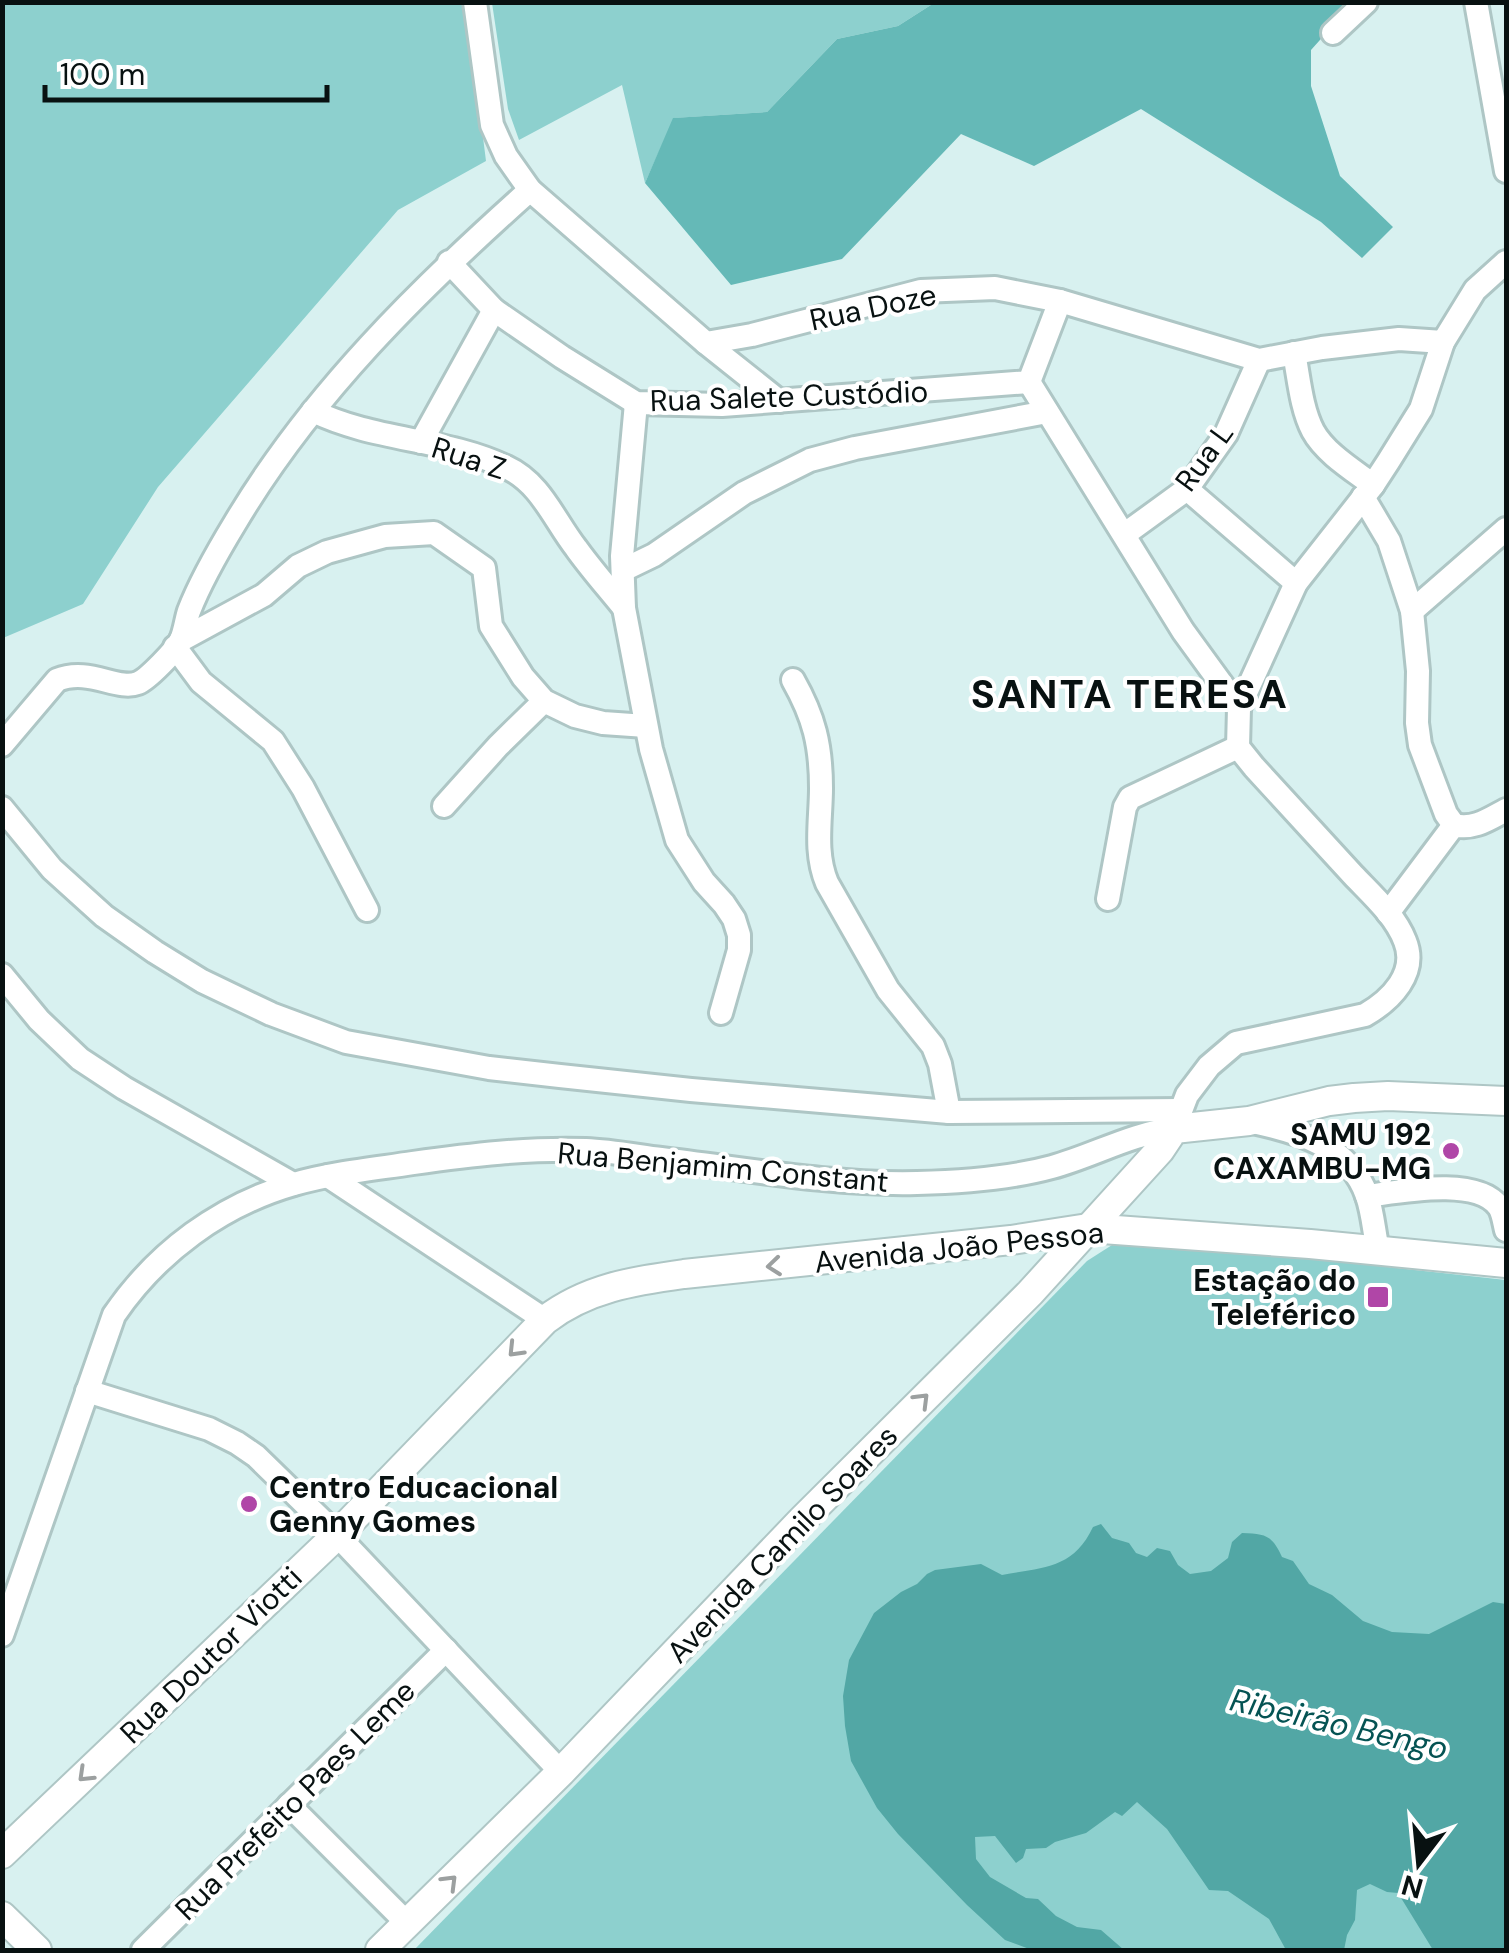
<svg xmlns="http://www.w3.org/2000/svg" width="1509" height="1953" font-family="'DM Sans',sans-serif">
	<style>
		.green { fill: #8dd0ce }
		.forest { fill: #65b9b7 }
		.water { fill: #52a7a5 }
		.lines { fill: none; stroke-linecap: round; stroke-linejoin: round }
		.minor-casing { stroke: #aec6c5; stroke-width: 28 }
		.tertiary-casing { stroke: #aec6c5; stroke-width: 32 }
		.minor { stroke: #fff; stroke-width: 22 }
		.tertiary { stroke: #fff; stroke-width: 28 }
		.oneway { stroke: #9ca0a0 }
		.poi-dot { fill: #b046a7; stroke: #fff; stroke-width: 4 }
		.labels { text-anchor: middle; dominant-baseline: central; stroke-width: 8; stroke-linejoin: round; paint-order: stroke }
		.street-label { font-size: 30px; fill: #081111; stroke: #fff }
		.poi-label { font-size: 30px; font-weight: bold; fill: #081111; stroke: #fff; text-anchor: end }
		.water-label { font-size: 32px; font-style: italic; fill: #055353; stroke: #fff }
		.district-label { font-size: 40px; font-weight: bold; letter-spacing: 2.5px; fill: #081111; stroke: #fff }
	</style>
	<rect width="100%" height="100%" fill="#d8f1f0"/>
	<!-- green -->
	<g class="green">
		<path d="M3,3H466L486,161L398,210L158,487L83,604L3,638Z"/>
		<path d="M492,3H934L898,26L837,39L767,112L674,118L645,183L622,85L519,140L508,109Z"/>
		<path d="M1123,1238L1506,1280V1950H414L1087,1261Z"/>
	</g>
	<!-- forest -->
	<path class="forest" d="M934,3H1353L1311,50V86L1340,176L1393,227L1362,258L1321,222L1141,109L1034,166L961,134L842,259L731,285L645,183L673,118L767,112L837,39L898,26Z"/>
	<!-- water -->
	<path class="water" d="M1101,1524L1112,1538L1129,1543L1136,1553L1147,1557L1157,1548L1170,1551L1178,1565L1190,1574L1211,1571L1228,1558L1232,1542L1242,1533C1266,1534 1272,1535 1282,1557L1293,1561L1309,1584L1332,1595L1363,1621L1392,1632L1429,1634L1493,1602L1506,1604V1950H1433L1398,1893L1387,1892L1370,1884L1357,1890L1355,1920L1347,1935L1344,1950H1286L1269,1919L1228,1891L1209,1890L1167,1829L1137,1802L1122,1816L1115,1812L1086,1833L1055,1842L1046,1848L1026,1849L1023,1858L1016,1863L995,1836L975,1837L976,1859L990,1877L1026,1898L1038,1899L1056,1916L1077,1927L1101,1930L1124,1950H1032L1005,1940L967,1905L898,1834L877,1808L851,1761L845,1726L843,1696L849,1660L874,1613L901,1592L917,1584L927,1574L935,1570L981,1564L1002,1575C1044,1567 1073,1569 1093,1527Z"/>
	<g class="lines">
		<!-- minor casing -->
		<g class="minor-casing">
			<g id="minor">
				<path d="M475,2L492,125L506,156L530,190L706,343L752,335L921,291L995,288L1060,301L1259,360L1322,348L1399,339L1443,342"/>
				<path d="M1476,2L1506,171"/>
				<path d="M1333,33L1366,2"/>
				<path d="M449,262L494,310L562,357L636,403L722,405L1029,382L1060,301"/>
				<path d="M706,343L779,401"/>
				<path d="M1294,353C1299,378 1301,408 1313,431C1325,453 1353,470 1373,485"/>
				<path d="M636,403L622,556L624,608L651,749L677,840L704,882L724,904L734,919L739,935V950L721,1013"/>
				<path d="M313,411C374,441 445,438 506,467C541,483 554,520 576,548C591,569 608,588 624,608"/>
				<path d="M421,442L494,310"/>
				<path d="M1187,489L1296,583"/>
				<path d="M1363,497L1389,541L1412,611L1418,671L1417,723L1420,745L1446,814L1454,825"/>
				<path d="M1125,534L1187,489L1226,434L1259,360"/>
				<path d="M623,570L654,555L744,493L810,460L855,448L1047,412"/>
				<path d="M1412,611L1506,529"/>
				<path d="M181,640L264,595L298,566L327,552L385,536L434,533L484,568L491,626L523,677L544,701L575,716L603,723L646,726"/>
				<path d="M175,647L201,682L273,741L303,788L367,910"/>
				<path d="M793,680C814,717 821,745 821,788C821,820 814,852 827,883L888,990L933,1046L940,1064L949,1112"/>
				<path d="M1239,708L1296,583L1373,485L1388,462L1421,409L1443,342L1475,290L1506,262"/>
				<path d="M2,745L57,680C89,667 117,691 138,683C148,679 176,650 181,640C185,631 186,620 189,611C201,580 218,551 235,523C311,395 419,289 530,190"/>
				<path d="M444,806L498,746L544,701"/>
				<path d="M2,808L52,869L104,916L155,952L202,981L271,1014L346,1042L489,1068L560,1076L691,1090L949,1112L1181,1110"/>
				<path d="M1108,899L1125,807L1130,798L1238,747"/>
				<path d="M1388,913L1454,825C1474,830 1489,819 1506,810"/>
				<path d="M2,975L39,1020L80,1059L124,1088L293,1184"/>
				<path d="M1253,1122C1299,1132 1350,1146 1367,1196C1373,1213 1374,1233 1378,1250"/>
				<path d="M328,1176L545,1320"/>
				<path d="M1367,1196C1399,1192 1477,1176 1499,1207C1503,1213 1504,1222 1506,1230"/>
				<path d="M87,1391L209,1429L237,1443L256,1456L337,1535L561,1772"/>
				<path d="M2,1635L114,1315C157,1252 221,1205 294,1184C332,1173 373,1169 413,1163C470,1155 529,1148 586,1150C611,1151 637,1156 661,1159C746,1169 831,1185 917,1183C962,1182 1008,1179 1052,1167C1093,1156 1132,1133 1174,1129L1187,1095L1209,1066L1236,1043L1365,1015C1391,1000 1418,973 1405,941C1395,915 1371,894 1353,875C1320,839 1287,803 1254,767L1238,747L1239,708L1183,631L1029,382"/>
				<path d="M289,1805L408,1924"/>
				<path d="M143,1950L446,1650"/>
			</g>
		</g>
		<!-- tertiary casing -->
		<g class="tertiary-casing">
			<g id="tertiary">
				<path d="M2,1854L337,1535L545,1320C587,1288 633,1281 684,1274L1011,1240L1088,1228L1310,1244L1506,1263"/>
				<path d="M2,1916L37,1950"/>
				<path d="M380,1950L561,1772L802,1520L1030,1293L1160,1150L1174,1129L1249,1121L1329,1101L1354,1098L1388,1096L1506,1101"/>
			</g>
		</g>
		<!-- minor -->
		<use href="#minor" class="minor"/>
		<!-- tertiary -->
		<use href="#tertiary" class="tertiary"/>
	</g>
	<!-- one-way arrows -->
	<defs><path id="oneway-chevron" d="M-2-3.5L2.5 0L-2 3.5" fill="none" stroke-width="1.6" stroke-linecap="round" stroke-linejoin="round" transform="scale(2.5)"/></defs>
	<g class="oneway">
		<use href="#oneway-chevron" transform="translate(774 1266) rotate(174)"/>
		<use href="#oneway-chevron" transform="translate(515 1350) rotate(134)"/>
		<use href="#oneway-chevron" transform="translate(922 1400) rotate(-45)"/>
		<use href="#oneway-chevron" transform="translate(85 1775) rotate(136)"/>
		<use href="#oneway-chevron" transform="translate(450 1882) rotate(-45)"/>
	</g>
	<!-- markers -->
	<g class="poi-dot">
		<circle cx="1451" cy="1151" r="10"/>
		<rect x="1366" y="1285" width="24" height="24" rx="5"/>
		<circle cx="249" cy="1504" r="10"/>
	</g>
	<g class="labels">
		<!-- street labels -->
		<g class="street-label">
			<text transform="translate(873 307) rotate(-12)">Rua Doze</text>
			<text transform="translate(789 396) rotate(-2)">Rua Salete Custódio</text>
			<text transform="translate(1204 457) rotate(-54)">Rua L</text>
			<text transform="translate(469 458) rotate(18)">Rua Z</text>
			<text transform="translate(723 1167) rotate(5)">Rua Benjamim Constant</text>
			<text transform="translate(959 1247) rotate(-6)">Avenida João Pessoa</text>
			<text transform="translate(782 1544) rotate(-46)">Avenida Camilo Soares</text>
			<text transform="translate(211 1655) rotate(-44)">Rua Doutor Viotti</text>
			<text transform="translate(295 1800) rotate(-45)">Rua Prefeito Paes Leme</text>
		</g>
		<!-- poi labels -->
		<g class="poi-label">
			<text x="1431" y="1134">SAMU 192<tspan x="1431" dy="34">CAXAMBU-MG</tspan></text>
			<text x="1356" y="1280">Estação do<tspan x="1356" dy="34">Teleférico</tspan></text>
			<text x="269" y="1487" text-anchor="start">Centro Educacional<tspan x="269" dy="34">Genny Gomes</tspan></text>
		</g>
		<!-- water labels -->
		<g class="water-label">
			<text transform="translate(1339 1724) rotate(13)">Ribeirão Bengo</text>
		</g>
		<!-- district labels -->
		<g class="district-label">
			<text x="1130" y="694">SANTA TERESA</text>
		</g>
	</g>
	<!-- border -->
	<rect width="1509" height="1953" fill="none" stroke="#081111" stroke-width="10"/>
	<!-- north arrow -->
	<g transform="translate(1419 1863) rotate(196)" stroke="#ffffff" stroke-width="8" paint-order="stroke">
	<path d="M0-8L18 38L0 25L-18 38Z" fill="#081111"/>
	<text y="-15" font-size="28" font-weight="bold" text-anchor="middle" fill="#081111">N</text>
	</g>
	<!-- scale -->
	<path d="M45 85v15h282v-15" fill="none" stroke="#081111" stroke-width="5"/>
	<text x="60" y="85" font-size="30" fill="#081111" stroke="#ffffff" stroke-width="8" paint-order="stroke">100 m</text>
</svg>
